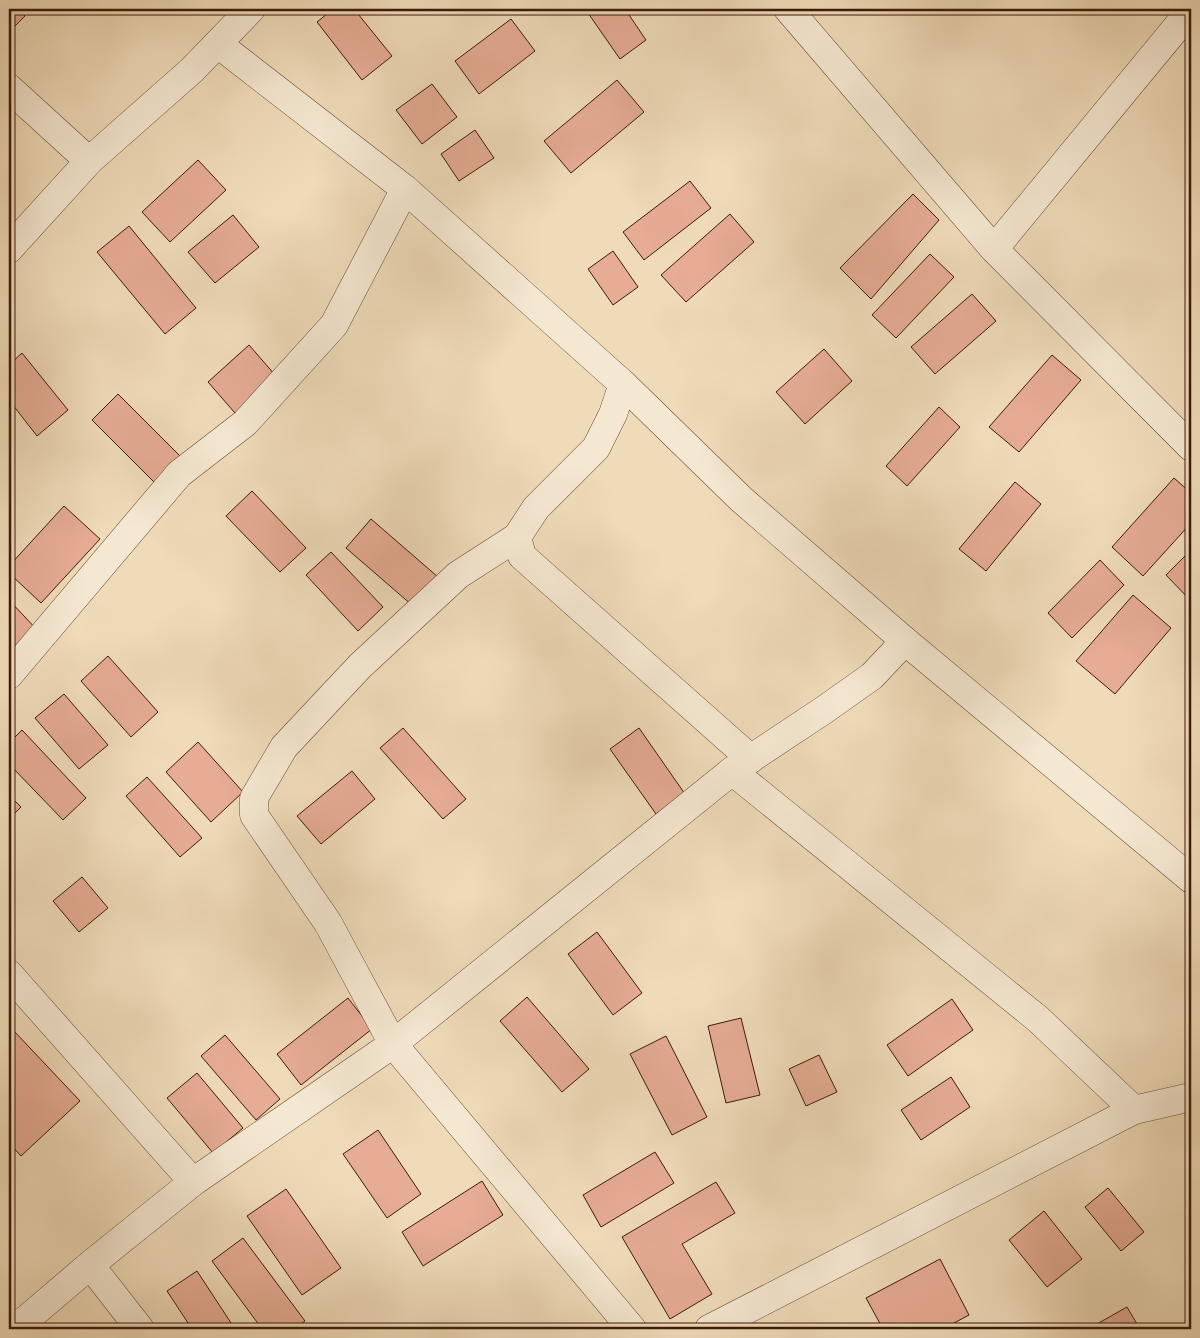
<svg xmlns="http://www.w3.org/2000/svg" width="1200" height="1338" font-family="'Gentium Book Plus',serif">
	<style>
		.building { fill: #e6ac94; stroke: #3c1b0b }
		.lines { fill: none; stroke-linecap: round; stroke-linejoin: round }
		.minor-casing { stroke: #694b36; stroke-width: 29 }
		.minor { stroke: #f5e8d2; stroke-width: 28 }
	</style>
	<rect width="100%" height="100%" fill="#f0dbb9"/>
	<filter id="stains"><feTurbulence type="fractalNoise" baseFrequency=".004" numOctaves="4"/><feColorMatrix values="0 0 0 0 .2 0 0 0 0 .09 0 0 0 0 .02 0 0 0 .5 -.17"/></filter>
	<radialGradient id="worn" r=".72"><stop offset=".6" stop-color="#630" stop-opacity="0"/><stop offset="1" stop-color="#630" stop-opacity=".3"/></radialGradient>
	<!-- building -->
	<g class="building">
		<path d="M9,9H18L25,16L9,32Z"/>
		<path d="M333,9H354L392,56L362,80L317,22Z"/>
		<path d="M593,9H625L646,40L620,59L588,13Z"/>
		<path d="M511,19L535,51L479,94L455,61Z"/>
		<path d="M617,80L644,112L571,173L544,141Z"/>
		<path d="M432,84L457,117L422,144L396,110Z"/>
		<path d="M475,130L494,158L459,181L441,154Z"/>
		<path d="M198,160L226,190L170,242L142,212Z"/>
		<path d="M690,181L711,208L644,260L623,232Z"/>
		<path d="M913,194L939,220L871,299L840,268Z"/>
		<path d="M730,214L754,242L686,302L661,275Z"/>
		<path d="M233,215L259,247L215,283L188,252Z"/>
		<path d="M129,226L196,308L165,334L97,252Z"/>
		<path d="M613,251L638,287L613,305L588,269Z"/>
		<path d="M930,254L954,277L896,338L872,315Z"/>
		<path d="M972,294L996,321L935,374L911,347Z"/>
		<path d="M249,345L276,376L235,413L208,382Z"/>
		<path d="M824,349L852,381L805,424L776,392Z"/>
		<path d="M22,353L68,410L37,436L9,400V365Z"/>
		<path d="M1052,355L1081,380L1019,452L989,427Z"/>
		<path d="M118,394L183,459L157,485L92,420Z"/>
		<path d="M939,407L960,427L907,486L886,466Z"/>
		<path d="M1174,478L1191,493V523L1143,576L1112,547Z"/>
		<path d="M1015,482L1041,504L986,571L959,549Z"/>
		<path d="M252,491L306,548L280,572L226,516Z"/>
		<path d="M64,506L100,539L41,603L9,573V566Z"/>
		<path d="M371,519L438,577L413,606L346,548Z"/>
		<path d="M1191,550V601L1166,575Z"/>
		<path d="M331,552L383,607L358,631L306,575Z"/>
		<path d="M1100,560L1124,585L1072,638L1048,613Z"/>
		<path d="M1133,595L1171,628L1115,694L1076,661Z"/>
		<path d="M9,600L39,632L13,657L9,652Z"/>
		<path d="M108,656L158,712L131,737L81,681Z"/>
		<path d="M64,694L108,745L79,769L35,718Z"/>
		<path d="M403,728L466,799L443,819L380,748Z"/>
		<path d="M639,728L685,794L656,814L610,749Z"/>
		<path d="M22,730L86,798L63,820L9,764V743Z"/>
		<path d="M198,742L243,792L211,822L166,772Z"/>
		<path d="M352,771L375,799L321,844L297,816Z"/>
		<path d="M147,777L202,838L180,857L126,796Z"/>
		<path d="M9,795L21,807L9,819Z"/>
		<path d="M82,877L108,908L79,932L53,901Z"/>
		<path d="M597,932L642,993L613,1015L568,954Z"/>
		<path d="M527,997L589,1069L562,1092L500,1021Z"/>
		<path d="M348,998L372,1029L301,1085L277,1054Z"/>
		<path d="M952,999L973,1030L908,1076L887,1045Z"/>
		<path d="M741,1018L760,1095L726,1103L708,1026Z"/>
		<path d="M13,1030L80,1101L21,1156L9,1143V1035Z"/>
		<path d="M225,1035L280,1099L256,1120L201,1056Z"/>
		<path d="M666,1036L707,1117L672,1135L630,1054Z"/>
		<path d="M819,1055L837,1092L806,1106L789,1069Z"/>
		<path d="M197,1073L243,1128L213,1153L167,1098Z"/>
		<path d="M951,1077L970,1107L921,1140L901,1110Z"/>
		<path d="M378,1130L421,1194L387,1218L343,1154Z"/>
		<path d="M655,1152L674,1183L601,1227L583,1195Z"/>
		<path d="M482,1181L503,1215L423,1266L402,1232Z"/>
		<path d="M716,1182L735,1213L682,1244L712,1294L670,1319L622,1237Z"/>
		<path d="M1108,1188L1144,1232L1121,1251L1085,1207Z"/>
		<path d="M286,1189L341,1268L302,1295L247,1216Z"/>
		<path d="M1044,1211L1082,1259L1047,1287L1009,1240Z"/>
		<path d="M243,1238L305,1321L293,1329H262L212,1261Z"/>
		<path d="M940,1259L969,1315L943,1329H883L866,1298Z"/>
		<path d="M197,1271L235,1329H192L167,1291Z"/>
		<path d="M1127,1307L1140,1329H1088Z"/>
	</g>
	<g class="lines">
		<!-- minor casing -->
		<g class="minor-casing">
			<g id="minor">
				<path d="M788,9L994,249L1191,447"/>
				<path d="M218,44L405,189L623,384L741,499L905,641L1191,879"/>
				<path d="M9,88L89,161"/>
				<path d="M9,249L89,161L192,70L251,9"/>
				<path d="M994,249L1191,10"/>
				<path d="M623,384L613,414L596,448L536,508L517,537L458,575L360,666L284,747L254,798V815L328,923L393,1044L632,1329"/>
				<path d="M517,537L522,556L751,759"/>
				<path d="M9,675L179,474L245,423L334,325L405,189"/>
				<path d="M732,771L1038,1019L1134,1110"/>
				<path d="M9,974L193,1182"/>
				<path d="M90,1265L140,1329"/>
				<path d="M15,1329L90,1265L193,1182L393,1044L732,771L824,710L872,676L905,641"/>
				<path d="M709,1329L1134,1110L1191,1097"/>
			</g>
		</g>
		<!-- minor -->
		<use href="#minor" class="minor"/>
	</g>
	<!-- margin -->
	<rect width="1200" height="1338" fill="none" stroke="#f0dbb9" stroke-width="30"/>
	<rect x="10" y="10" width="1180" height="1318" fill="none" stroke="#3c1b0b" stroke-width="2.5"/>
	<rect x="15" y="15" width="1170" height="1308" fill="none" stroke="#3c1b0b"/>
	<rect width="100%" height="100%" filter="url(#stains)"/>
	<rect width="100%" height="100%" fill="url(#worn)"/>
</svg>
